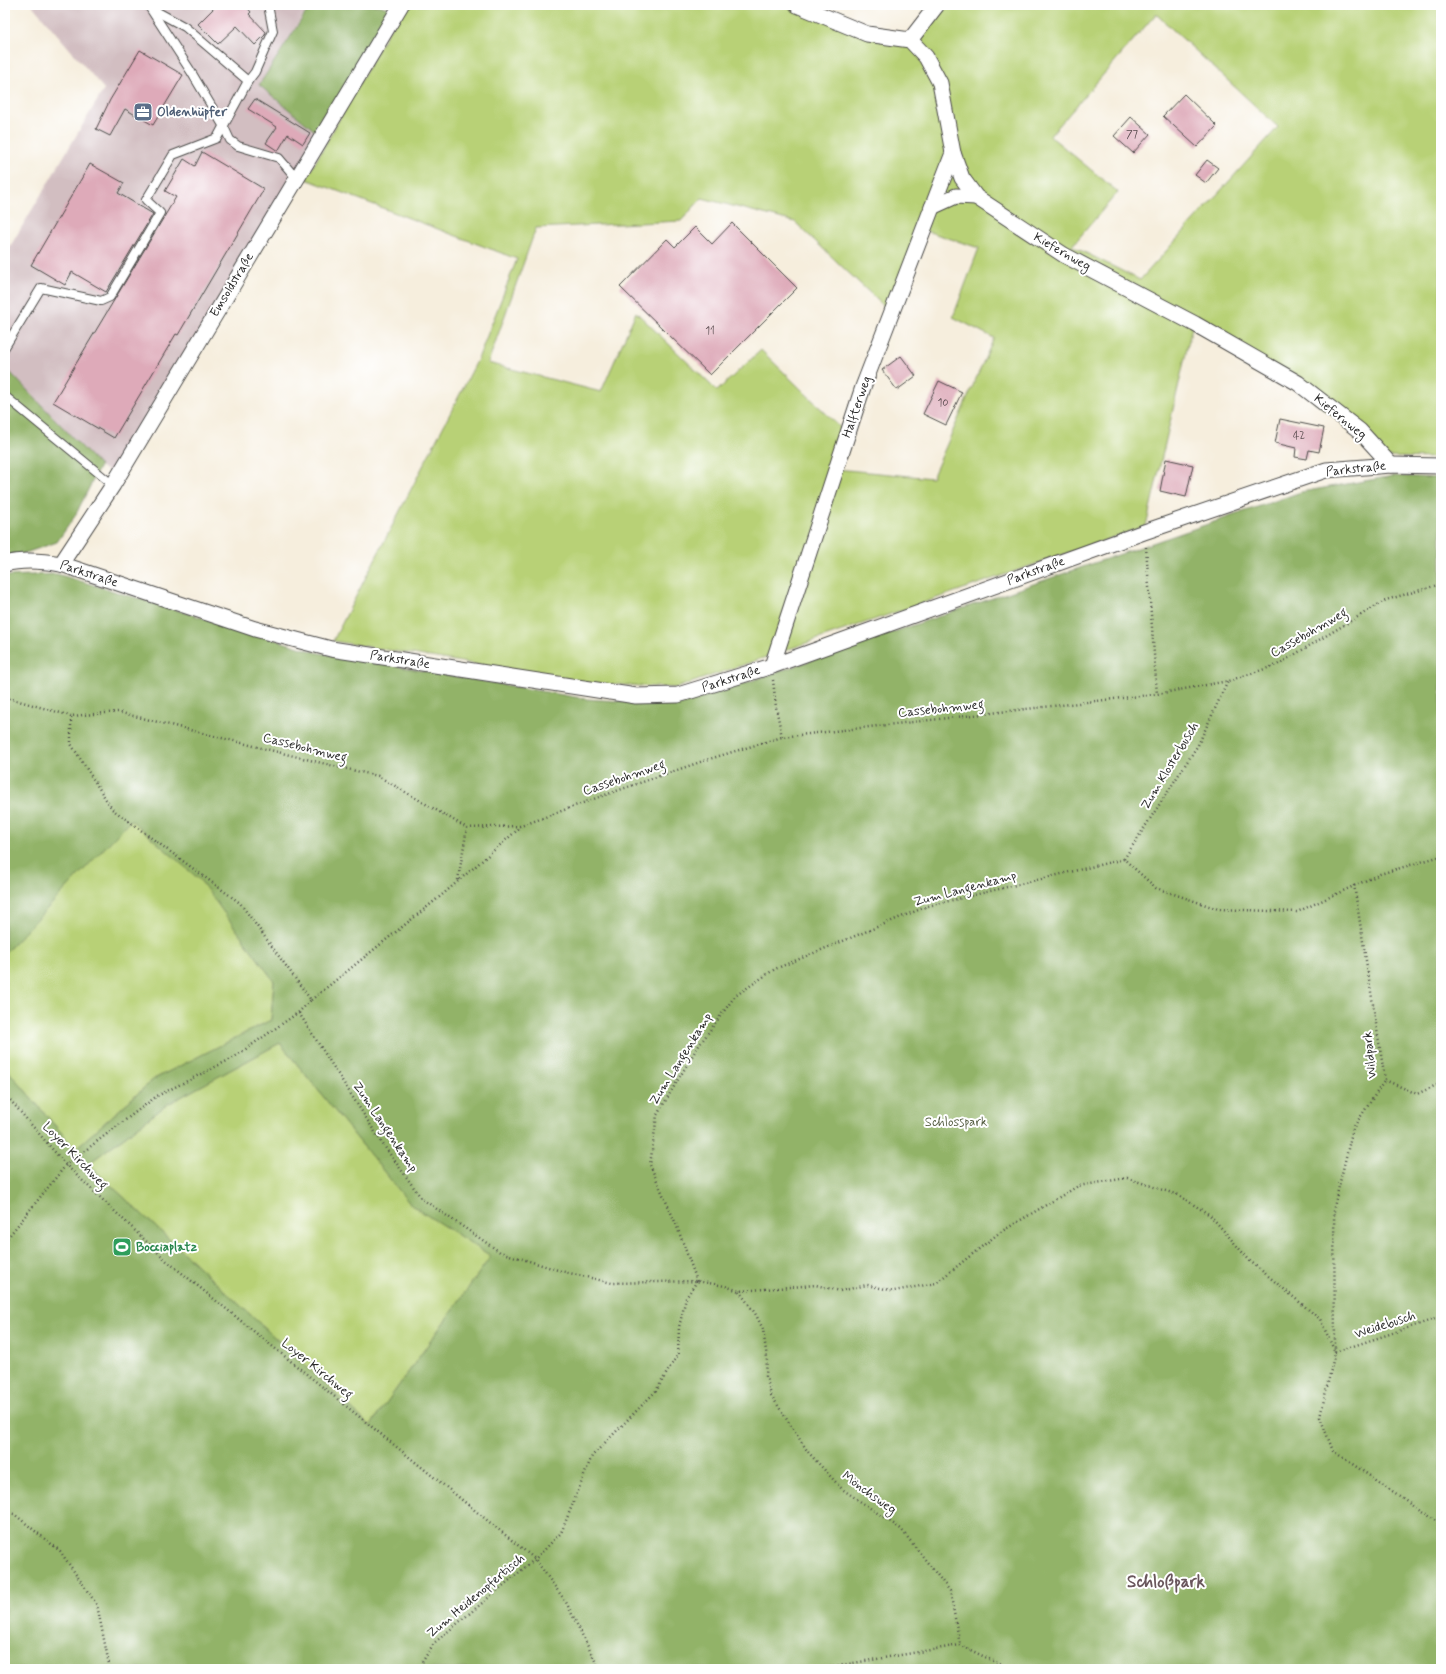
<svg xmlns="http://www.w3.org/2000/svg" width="1446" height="1674" font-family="Mynerve,sans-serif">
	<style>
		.industrial { fill: #d2bec1 }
		.green { fill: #b8d176; stroke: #727e50; fill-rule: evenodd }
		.forest { fill: #92b367; stroke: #5e6f49; fill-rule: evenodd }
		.building { fill: #deaab9 }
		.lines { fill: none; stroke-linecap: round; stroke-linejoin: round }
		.lane-casing { stroke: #494846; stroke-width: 10 }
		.street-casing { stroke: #494846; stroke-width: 17 }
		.path { stroke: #494846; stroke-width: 2.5; stroke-dasharray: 1 3; stroke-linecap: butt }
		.lane { stroke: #fff; stroke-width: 8 }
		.street { stroke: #fff; stroke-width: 15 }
		.labels { text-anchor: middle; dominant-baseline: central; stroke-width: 4; stroke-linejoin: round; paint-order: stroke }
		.number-label { font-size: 11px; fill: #584b4e }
		.service-label { font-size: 13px; font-weight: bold; fill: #4e5e75; stroke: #fff; text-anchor: start }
		.street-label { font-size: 13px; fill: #2b2b2b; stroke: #fff }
		.park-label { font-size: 13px; fill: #555d42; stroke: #fff }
		.leisure-label { font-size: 13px; font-weight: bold; fill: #27864d; stroke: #fff; text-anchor: start }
		.district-label { font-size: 17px; font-weight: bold; fill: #6a575d; stroke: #fff }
	</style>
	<rect width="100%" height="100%" fill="#fff"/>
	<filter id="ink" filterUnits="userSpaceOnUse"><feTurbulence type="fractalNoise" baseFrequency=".025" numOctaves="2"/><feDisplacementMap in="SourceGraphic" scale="8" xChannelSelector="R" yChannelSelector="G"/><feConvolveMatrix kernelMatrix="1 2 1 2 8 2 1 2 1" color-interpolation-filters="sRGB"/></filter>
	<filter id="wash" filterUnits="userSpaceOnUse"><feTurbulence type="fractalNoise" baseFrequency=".012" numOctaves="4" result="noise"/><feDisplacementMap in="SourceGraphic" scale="16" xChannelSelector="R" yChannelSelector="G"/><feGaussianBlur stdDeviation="0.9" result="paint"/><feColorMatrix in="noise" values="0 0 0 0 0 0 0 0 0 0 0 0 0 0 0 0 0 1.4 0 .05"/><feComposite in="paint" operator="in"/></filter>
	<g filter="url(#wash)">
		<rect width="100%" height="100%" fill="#f6eedd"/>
		<!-- industrial -->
		<path class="industrial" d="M32,5H310L259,85L320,135L115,476L100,466L5,367V255L104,89Z"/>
		<!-- green -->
		<g class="green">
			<path d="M403,5H797L910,40L937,5H1441V458L1377,457L1357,435L1295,387L1192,327L1146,526L676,688L589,683L333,641L478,359L517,259L306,179ZM1156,14L1278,127L1140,280L1072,246L1118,192L1050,136ZM702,198L795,222L891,313L923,230L979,248L953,317L994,338L932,478L836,469L847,434L761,350L717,391L636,312L601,392L488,363L536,228L681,221Z"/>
			<path d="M131,819L200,880L274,980L271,1020L154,1079L75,1149L5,1067V953Z"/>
			<path d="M280,1043L411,1205L491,1256L370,1426L88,1164L168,1104Z"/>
		</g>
		<!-- forest -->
		<g class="forest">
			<path d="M311,5H379L395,10L320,135L259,85Z"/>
			<path d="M5,367L100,466L75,516L57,542L5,560Z"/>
			<path d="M1393,476L1441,478V1669H5V1067L75,1149L154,1079L271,1020L274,981L200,880L131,820L5,953V576L57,574L319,653L587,699L681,705L1301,492ZM280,1043L411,1205L491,1256L370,1426L88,1164L168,1104Z"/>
		</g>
		<g id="blocks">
			<!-- building -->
			<g class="building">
				<path d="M217,5H245L251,12L249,14L266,32L265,35L255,45L237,26L218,44L198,24Z"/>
				<path d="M140,50L183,75L153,125L125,109L110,136L96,129L110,100Z"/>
				<path d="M1184,94L1217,126L1197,147L1163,116Z"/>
				<path d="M255,99L310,133L303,144L288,134L278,151L266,143L277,127L248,109Z"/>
				<path d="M1131,117L1150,134L1133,153L1114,136Z"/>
				<path d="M202,152L264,189L178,335L176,334L114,438L53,402L176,197L165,191L184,159L195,166Z"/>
				<path d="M1207,160L1218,168L1206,183L1195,175Z"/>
				<path d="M90,164L124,183L118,193L153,214L106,292L72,272L65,285L31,265Z"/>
				<path d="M732,223L797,288L710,375L620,287L667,239L675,247L695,227L712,244Z"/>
				<path d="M901,356L916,376L897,390L882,370Z"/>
				<path d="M939,381L962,392L946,425L923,414Z"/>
				<path d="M1280,419L1324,428L1319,452L1309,450L1307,459L1295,457L1296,448L1275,443Z"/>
				<path d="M1166,459L1193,465L1186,497L1160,491Z"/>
			</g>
		</g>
	</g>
	<g filter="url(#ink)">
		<use href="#blocks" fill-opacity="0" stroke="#494846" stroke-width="1"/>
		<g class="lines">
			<!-- lane casing -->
			<g class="lane-casing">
				<g id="lane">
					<path d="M148,5L190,70L224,127L230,140L238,146L279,158L296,178"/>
					<path d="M152,9L185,27L248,81"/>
					<path d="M5,347L41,288L101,301L110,297L160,213L146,200L173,155L217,138L248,81L255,72L273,31L268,5"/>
					<path d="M5,396L113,485"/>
				</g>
			</g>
			<!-- street casing -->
			<g class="street-casing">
				<g id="street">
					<path d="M797,5L867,34L910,40L926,57L940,83L953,153L962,178L976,197L1064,255L1195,324L1298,383L1360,431L1391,465"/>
					<path d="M910,40L937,5"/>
					<path d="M932,207L956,196L976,197"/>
					<path d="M5,564C23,559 43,561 61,564L255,629L331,649L636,696L678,695L772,666L1144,532L1326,470L1391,465L1441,466"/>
					<path d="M61,564L113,485L401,5"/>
					<path d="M772,666L863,387L953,153"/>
				</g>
			</g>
			<!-- path -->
			<g class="path">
				<path d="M1146,547L1157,694"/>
				<path d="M773,680L776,707L782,737"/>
				<path d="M5,697L71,716"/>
				<path d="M1124,859L1198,745L1228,681"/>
				<path d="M458,880L467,828"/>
				<path d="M1354,885L1385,1080L1353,1128L1334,1207L1335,1352L1320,1417L1333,1451L1441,1524"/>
				<path d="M311,1000L442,895L521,827"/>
				<path d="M299,1013L382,1143L422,1199L500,1252L561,1271L612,1283L697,1281L725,1286L739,1291L816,1285L840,1291L867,1285L894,1291L936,1283L999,1233L1078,1186L1127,1178L1178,1195L1210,1215L1250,1261L1320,1319L1335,1352"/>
				<path d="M1385,1080L1417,1094L1441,1083"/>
				<path d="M5,1094L66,1165L167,1261L535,1559L566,1602L599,1669"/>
				<path d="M5,1241L66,1165L157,1096L233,1058L299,1012L311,1000L240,903L112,809L71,744V716L118,712L334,766L378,776L467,828L521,826L599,797L706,760L782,737L1157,694L1228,681L1277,665L1386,600L1441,584"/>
				<path d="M697,1281L676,1224L650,1165L657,1115L697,1048L735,996L775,969L928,906L1124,859L1156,888L1218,909L1297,912L1380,874L1441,856"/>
				<path d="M739,1291L755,1313L763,1329L767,1358L766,1376L771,1395L808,1452L842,1489L901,1529L950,1591L960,1645"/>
				<path d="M1335,1352L1441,1317"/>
				<path d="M5,1512L14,1514L60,1551L97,1605L110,1669"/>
				<path d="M418,1669L434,1643L535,1559L561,1533L592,1456L656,1391L678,1354L679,1327L686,1298L697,1281"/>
				<path d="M818,1669L960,1645L1010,1669"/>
			</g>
			<!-- lane -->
			<use href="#lane" class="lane"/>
			<!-- street -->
			<use href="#street" class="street"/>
		</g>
	</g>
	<!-- icons -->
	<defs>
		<g id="office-square" transform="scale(1)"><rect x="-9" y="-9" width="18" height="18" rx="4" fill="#5c6f8a" stroke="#fff"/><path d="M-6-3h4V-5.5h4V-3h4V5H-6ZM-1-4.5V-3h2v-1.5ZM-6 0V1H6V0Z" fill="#fff"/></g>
		<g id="stadium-square" transform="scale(1)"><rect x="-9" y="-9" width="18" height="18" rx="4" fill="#2e9e5b" stroke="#fff"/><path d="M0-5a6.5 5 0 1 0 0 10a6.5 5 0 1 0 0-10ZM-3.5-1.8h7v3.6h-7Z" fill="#fff"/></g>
	</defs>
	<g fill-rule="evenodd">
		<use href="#office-square" x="143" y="112"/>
		<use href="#stadium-square" x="122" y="1247"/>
	</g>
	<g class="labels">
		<!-- number labels -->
		<g class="number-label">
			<text x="1132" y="135">77</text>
			<text x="710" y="331">11</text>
			<text x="943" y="403">10</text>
			<text x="1299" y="436">42</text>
		</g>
		<!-- service labels -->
		<g class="service-label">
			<text x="157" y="112">Oldenhüpfer</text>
		</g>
		<!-- street labels -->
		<g class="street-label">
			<text transform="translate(1062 252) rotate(30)">Kiefernweg</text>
			<text transform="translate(232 285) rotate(-59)">Emsoldstraße</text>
			<text transform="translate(857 407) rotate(-71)">Halfterweg</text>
			<text transform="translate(1340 417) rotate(39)">Kiefernweg</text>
			<text transform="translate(1356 469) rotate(-6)">Parkstraße</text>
			<text transform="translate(1036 571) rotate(-20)">Parkstraße</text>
			<text transform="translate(89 574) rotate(18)">Parkstraße</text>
			<text transform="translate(1309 633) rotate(-30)">Cassebohmweg</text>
			<text transform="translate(400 660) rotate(9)">Parkstraße</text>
			<text transform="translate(731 679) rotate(-18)">Parkstraße</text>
			<text transform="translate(941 709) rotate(-6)">Cassebohmweg</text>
			<text transform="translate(305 748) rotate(14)">Cassebohmweg</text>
			<text transform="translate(1170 766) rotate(-59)">Zum Klosterbusch</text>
			<text transform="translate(624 778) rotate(-19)">Cassebohmweg</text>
			<text transform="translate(965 889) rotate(-15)">Zum Langenkamp</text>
			<text transform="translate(1370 1055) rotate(-96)">Wildpark</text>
			<text transform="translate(681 1059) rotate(-58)">Zum Langenkamp</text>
			<text transform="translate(385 1127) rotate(56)">Zum Langenkamp</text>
			<text transform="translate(75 1156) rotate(46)">Loyer Kirchweg</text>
			<text transform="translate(1385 1325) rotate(-18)">Weidebusch</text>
			<text transform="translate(317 1369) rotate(39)">Loyer Kirchweg</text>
			<text transform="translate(869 1493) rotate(36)">Mönchsweg</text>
			<text transform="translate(476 1596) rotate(-40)">Zum Heidenopfertisch</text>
		</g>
		<!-- park labels -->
		<g class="park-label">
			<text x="956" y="1122">Schlosspark</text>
		</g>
		<!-- leisure labels -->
		<g class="leisure-label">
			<text x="136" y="1247">Bocciaplatz</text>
		</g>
		<!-- district labels -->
		<g class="district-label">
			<text x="1166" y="1582">Schloßpark</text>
		</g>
	</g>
	<!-- margin -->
	<rect width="1446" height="1674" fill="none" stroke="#fff" stroke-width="20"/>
</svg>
